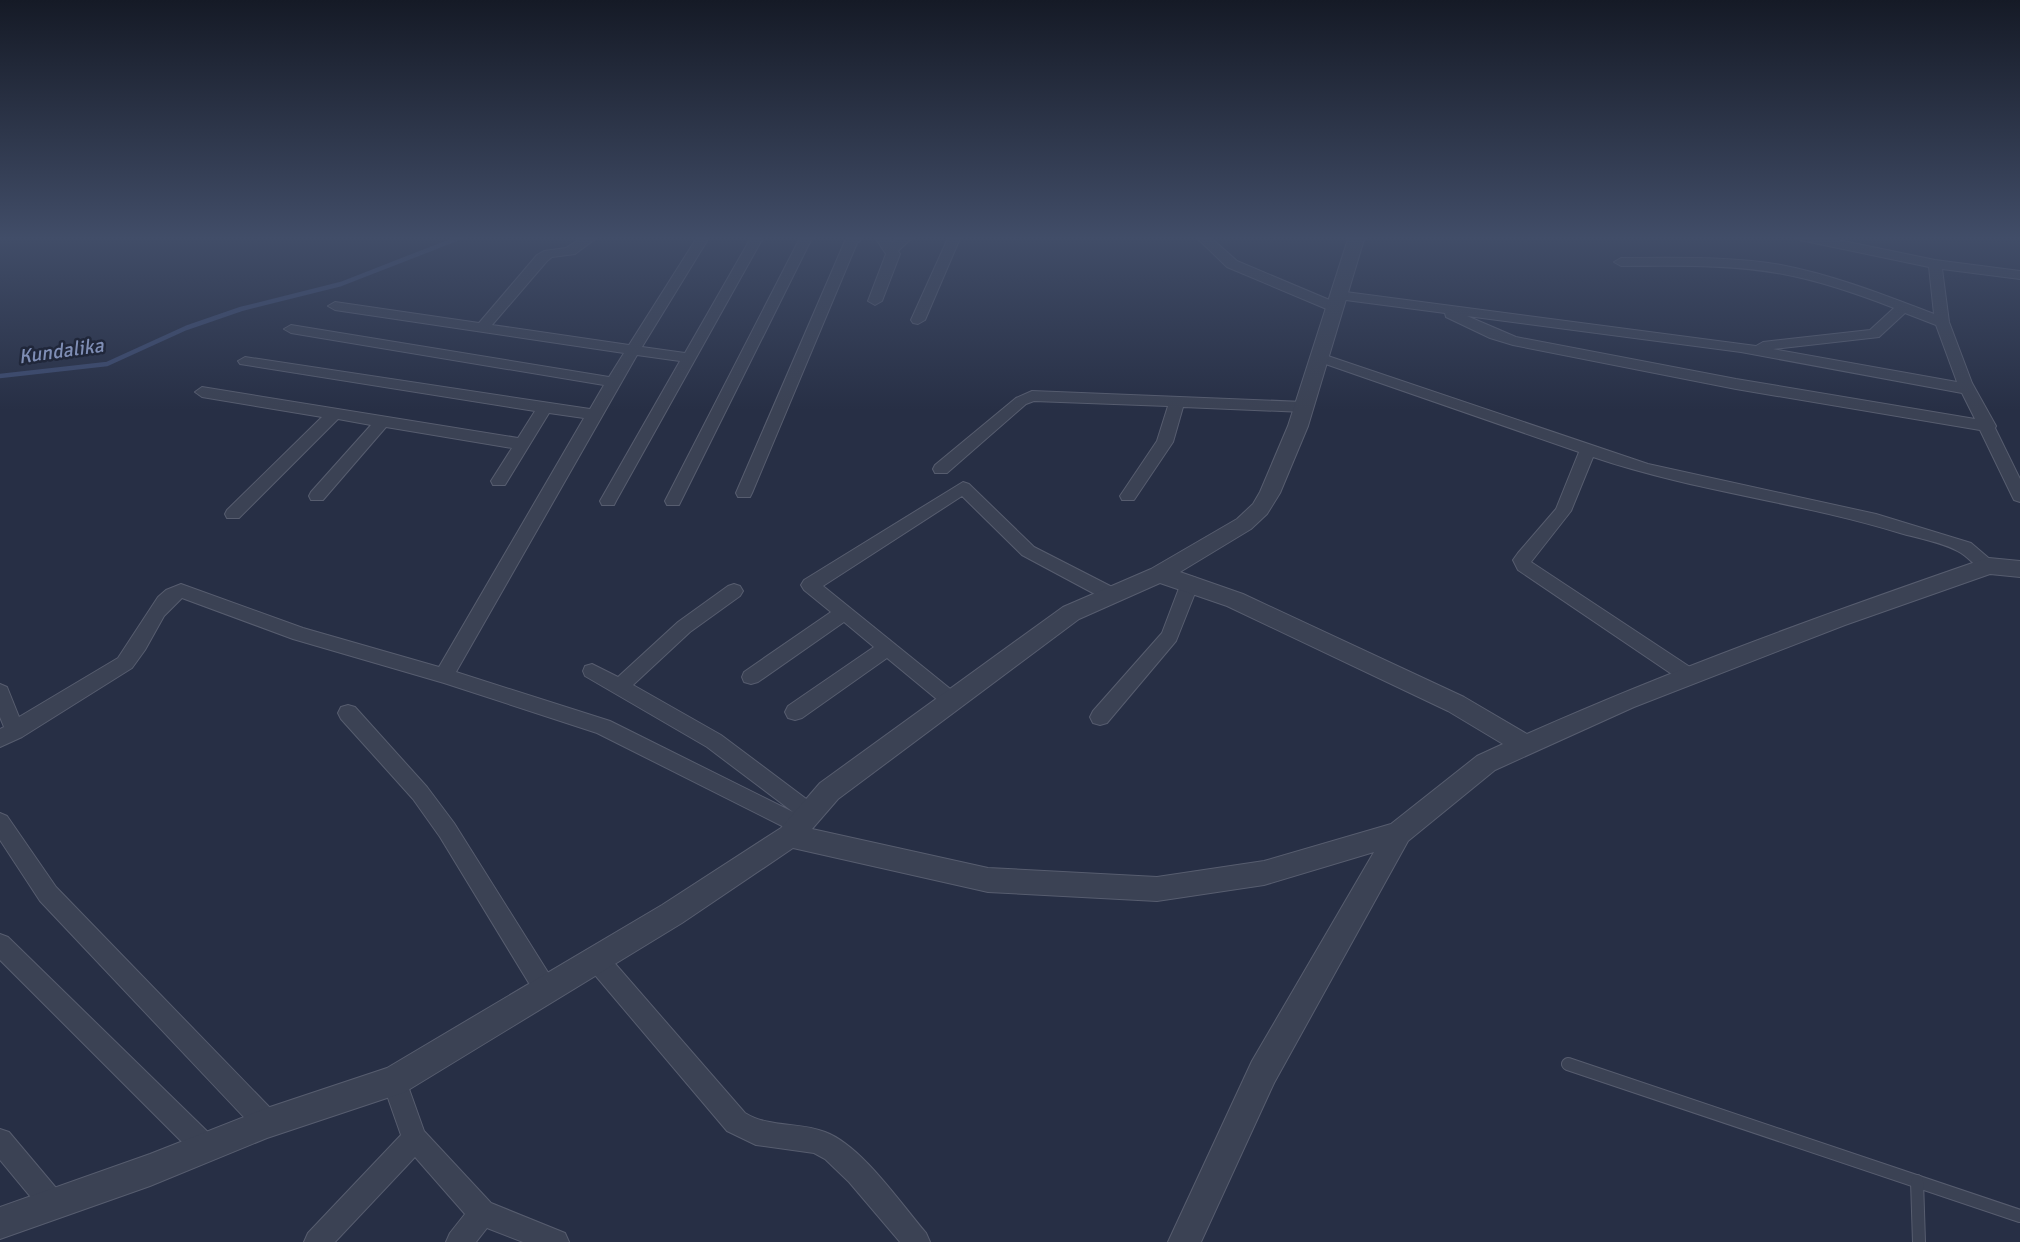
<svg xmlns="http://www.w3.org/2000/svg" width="2020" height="1242" font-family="Signika,sans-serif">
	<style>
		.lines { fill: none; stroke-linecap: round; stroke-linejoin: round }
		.stream { stroke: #3c4a6e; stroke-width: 4.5 }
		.service-casing { stroke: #575d6f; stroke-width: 14 }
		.minor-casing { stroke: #575d6f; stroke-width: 2 }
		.tertiary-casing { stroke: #575d6f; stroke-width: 2 }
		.service { stroke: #3b4254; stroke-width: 12 }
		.minor { fill: #3b4254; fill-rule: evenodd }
		.tertiary { fill: #3b4254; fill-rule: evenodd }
		.labels { text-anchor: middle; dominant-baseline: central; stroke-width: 5; stroke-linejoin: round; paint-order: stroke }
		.far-water-label { font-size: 20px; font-style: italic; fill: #7f8eb5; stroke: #20273a }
	</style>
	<rect width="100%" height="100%" fill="#272f45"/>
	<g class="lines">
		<!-- stream -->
		<path class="stream" d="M0,376L107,364L186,328L241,309L341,284L464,236"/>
		<!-- service casing -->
		<g class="service-casing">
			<g id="service">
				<path d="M1568,1064L2020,1216"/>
				<path d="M1917,1181L1919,1242"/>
			</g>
		</g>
		<!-- minor casing -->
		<g class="minor-casing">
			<g id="minor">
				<path d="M584,236H599L575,254L552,257L547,261L492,325L629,345L698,236H710L642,347L685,353L752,236H764L616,501L614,505H602L600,501L680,361L637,355L456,672L610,721L793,812L707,747L585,676L583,671L585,666L592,664L618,677L678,622L728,586L734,584L740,586L743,591L740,596L690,632L633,685L721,735L817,807L820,813L817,819L808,821L809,825L806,831L799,834L792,831L597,733L444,683L293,639L182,598L164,616L145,650L132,668L22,737L0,747V729L4,727L0,717V684L7,687L19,717L118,658L158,597L166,590L181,584L303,628L439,667L584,418L549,413L505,485H493L491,481L512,448L386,427L323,500H311L309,496L311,492L371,425L338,419L239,518H227L225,514L227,510L322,417L202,397L195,392L202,387L518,438L535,411L240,364L238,361L245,357L590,409L604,385L291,333L284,329L291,325L609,377L624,353L335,310L328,306L335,302L479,323L537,255L544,251L566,248Z"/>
				<path d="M801,236H813L681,501L679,505H667L665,501Z"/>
				<path d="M850,236H864L857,243L752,493L750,497H738L736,493L845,241Z"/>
				<path d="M874,236H887L892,243L900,236H914L898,251L900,254L882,301L875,305L868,301L886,254Z"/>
				<path d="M949,236H961L925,320L918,324L913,323L911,320Z"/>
				<path d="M1195,236H1209L1237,261L1339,304L1341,307L1334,311L1329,310L1227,267Z"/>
				<path d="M1794,236H1819L1935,260L2020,271V279L1942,269L1949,322L1972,383L1996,426L1995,428L2020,479V502L2014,500L2012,496L1980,430L1736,389L1513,345L1490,338L1446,317L1445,313L1338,299L1331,295L1338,291L1756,346L1763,342L1870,330L1894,308C1858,294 1821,281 1783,274C1730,264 1675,266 1621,266L1614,262L1621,258C1674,258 1729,256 1781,265C1834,275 1884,295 1934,314L1929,267L1800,240ZM1905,313L1936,325L1957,382L1773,349L1879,337ZM1467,316L1741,352L1962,393L1975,419L1736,379L1516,337Z"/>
				<path d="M1319,353L1648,464L1876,514L1971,543L1998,566L1995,570C1981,575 1972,560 1961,553C1946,543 1917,538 1900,533C1799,502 1693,491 1593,457L1571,511L1531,562L1696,671L1698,676L1696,681L1689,683L1682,681L1518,570L1513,560L1518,553L1556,509L1579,452L1314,360L1312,357L1314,354Z"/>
				<path d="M1032,391L1304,402L1312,407L1304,412L1183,407L1173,442L1134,500H1122L1120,496L1157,441L1168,406L1034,401L1026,404L947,473H935L933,469L935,465L1016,398Z"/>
				<path d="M963,482L969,484L1034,547L1118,590L1121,595L1118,600L1112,602L1106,600L1022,555L962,496L823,586L959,696L962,701L959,706L952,709L945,706L887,658L802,718L795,720L788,718L785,712L788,706L874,647L844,622L758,682L751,684L744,682L742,677L744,672L831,612L804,590L801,585L804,580Z"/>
				<path d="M1190,576L1196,578L1199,583L1176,641L1107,723L1100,725L1093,723L1090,717L1093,711L1162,633L1181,583L1184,578Z"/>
				<path d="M348,705L355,707L427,787L454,823L554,982L557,990L554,998L546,1001L538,998L440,837L413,799L341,719L338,713L341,707Z"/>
				<path d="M0,813L7,816L56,887L276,1114L279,1123L276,1132L267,1135L258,1132L40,901L0,840Z"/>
				<path d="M0,934L8,937L214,1138L218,1147L214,1156L205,1160L196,1156L0,960Z"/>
				<path d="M597,949L605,952L745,1113C769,1128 799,1122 825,1132C861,1145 901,1204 926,1233L930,1242H900L849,1182L825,1159L814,1153L756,1145L727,1131L589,968L586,960L589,952Z"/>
				<path d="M394,1069L403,1072L424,1131L491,1203L565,1233L569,1242H523L487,1228L476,1242H446L450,1233L465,1214L415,1157L335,1242H304L308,1233L401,1135L382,1081L385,1072Z"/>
				<path d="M0,1129L9,1132L62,1195L66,1204L62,1213L53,1217L44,1213L0,1160Z"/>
			</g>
		</g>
		<!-- tertiary casing -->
		<g class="tertiary-casing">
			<path id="tertiary" d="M1349,236H1365L1308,426L1280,493L1267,514L1251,529L1180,572L1243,594L1464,697L1527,734C1675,668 1828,613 1981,560L1989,558L2020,561V577L1990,574L1845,625L1634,707L1495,770L1408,841L1274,1083L1201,1242H1168L1252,1061L1374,852L1264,885L1157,901L988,892L793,848L682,923L405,1092L267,1138L150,1186L0,1239V1207L150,1154L267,1108L387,1068L662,905L781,828L820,783L1063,607L1151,569L1237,519L1253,504L1260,492L1288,426ZM1160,583L1227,606L1448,711L1503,744L1477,756L1391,824L1264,861L1157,877L988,868L812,829L838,799L1079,619Z"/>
		</g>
		<!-- service -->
		<use href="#service" class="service"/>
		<!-- minor -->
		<use href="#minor" class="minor"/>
		<!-- tertiary -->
		<use href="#tertiary" class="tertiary"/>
	</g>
	<!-- sky -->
	<linearGradient id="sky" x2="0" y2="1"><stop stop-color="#151a26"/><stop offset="0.58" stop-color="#414d68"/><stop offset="1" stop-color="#414d68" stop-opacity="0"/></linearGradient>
	<rect width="2020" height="410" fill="url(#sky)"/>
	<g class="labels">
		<!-- far-water labels -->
		<g class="far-water-label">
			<text transform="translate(61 351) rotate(-8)">Kundalika</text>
		</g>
	</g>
</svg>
